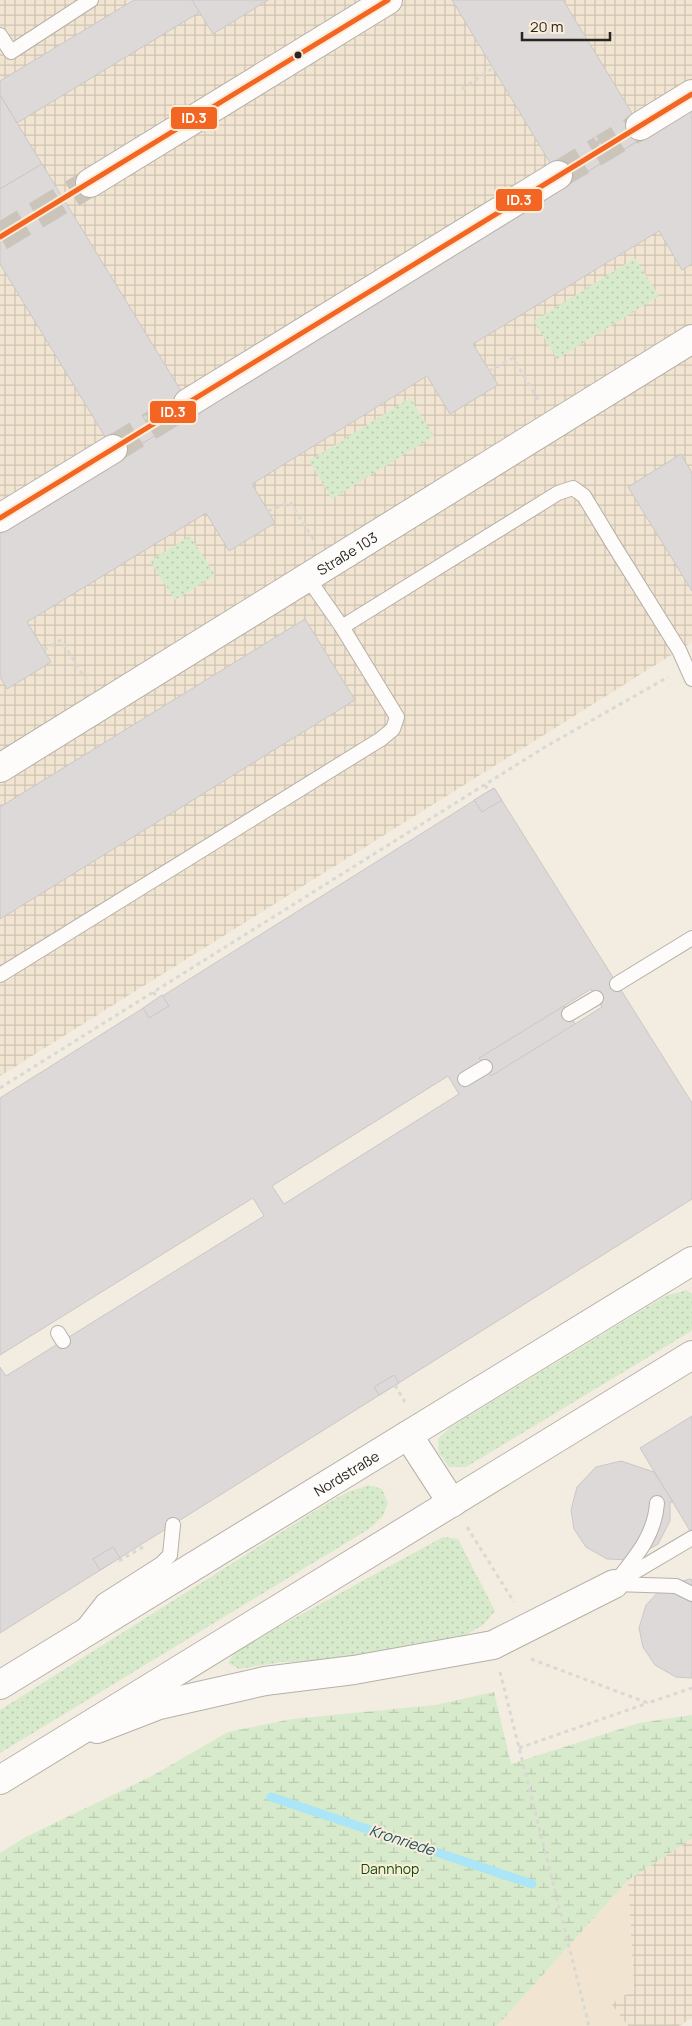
<svg xmlns="http://www.w3.org/2000/svg" width="692" height="2026" font-family="Manrope,sans-serif">
	<style>
		.industrial { fill: url(#industrial-grid) }
		.built { fill: #f1e5d2 }
		.grass { fill: url(#grass-dots) }
		.wetland { fill: url(#wetland-marsh) }
		.lines { fill: none; stroke-linecap: round; stroke-linejoin: round }
		.stream { stroke: #aae6f5; stroke-width: 9 }
		.building { fill: #ddd9d8; stroke: #cac7c6; fill-rule: evenodd }
		.minor-tunnel { stroke: #cbc4ba; stroke-width: 28; stroke-dasharray: 28 14; stroke-linecap: butt }
		.service-casing { stroke: #b6b1a8; stroke-width: 16 }
		.minor-casing { stroke: #b6b1a8; stroke-width: 30 }
		.tertiary-casing { stroke: #b6b1a8; stroke-width: 30 }
		.path { stroke: #dad8d4; stroke-width: 3; stroke-dasharray: 4 4; stroke-linecap: butt }
		.service { stroke: #fdfcfa; stroke-width: 14 }
		.minor { stroke: #fdfcfa; stroke-width: 28 }
		.tertiary { stroke: #fdfcfa; stroke-width: 28 }
		.bus-1-casing { stroke: #faedda; stroke-width: 9 }
		.bus-1 { stroke: #f26522; stroke-width: 5 }
		.bus-dot { fill: #29251e; stroke: #faedda; stroke-width: 2 }
		.labels { text-anchor: middle; dominant-baseline: central; stroke-width: 4; stroke-linejoin: round; paint-order: stroke }
		.street-label { font-size: 14px; fill: #29251e; stroke: #faedda }
		.park-label { font-size: 14px; fill: #0d4e07; stroke: #faedda }
		.water-label { font-size: 15px; font-style: italic; fill: #1d515f; stroke: #faedda }
		.line-badge { stroke: #faedda; stroke-width: 2 }
		.badge-label { font-size: 14px; text-anchor: middle; font-weight: bold; fill: #fff }
	</style>
	<defs>
		<pattern id="industrial-grid" width="8" height="8" patternUnits="userSpaceOnUse" patternTransform="scale(1.25)"><rect width="8" height="8" fill="#f1e5d2"/><path d="M0 4h8M4 0v8" fill="none" stroke="#cfc4b4"/></pattern>
		<pattern id="grass-dots" width="8" height="8" patternUnits="userSpaceOnUse" patternTransform="scale(1.25)"><rect width="8" height="8" fill="#d8eacc"/><path d="M2 2h.1M6 6h.1" fill="none" stroke="#b9c9af" stroke-width="1.8" stroke-linecap="round"/></pattern>
		<pattern id="wetland-marsh" width="20" height="14" patternUnits="userSpaceOnUse" patternTransform="scale(1.25)"><rect width="20" height="14" fill="#d8eacc"/><path d="M1 5h8M5 5V1M11 12h8M15 12V8" fill="none" stroke="#b9c9af"/></pattern>
	</defs>
	<rect width="100%" height="100%" fill="#f3ece1"/>
	<!-- industrial -->
	<g class="industrial">
		<path d="M0,0H692V642L0,1076Z"/>
		<path d="M692,1839V2018L679,2026H628L611,2004L634,1989L628,1880Z"/>
	</g>
	<!-- built -->
	<path class="built" d="M628,1880L634,1989L611,2004L628,2026H497Z"/>
	<!-- grass -->
	<g class="grass">
		<path d="M635,258L659,296L557,359L534,321Z"/>
		<path d="M410,398L434,436L332,499L309,461Z"/>
		<path d="M190,536L215,575L175,600L150,561Z"/>
		<path d="M687,1290L692,1294V1330L688,1333L466,1467H449L439,1453L438,1439L449,1428L665,1296Z"/>
		<path d="M369,1485L382,1489L388,1503L383,1516L369,1529L0,1753V1710L326,1504L348,1492Z"/>
		<path d="M443,1537L458,1539L495,1611L483,1625L457,1640L340,1661L282,1662L239,1669L228,1663L236,1650Z"/>
	</g>
	<!-- wetland -->
	<path class="wetland" d="M494,1692L511,1764L639,1723L692,1715V1839L628,1880L497,2026H0V1853L24,1838L152,1776L228,1732L292,1719L435,1705Z"/>
	<g class="lines">
		<!-- stream -->
		<path class="stream" d="M271,1797L532,1884"/>
	</g>
	<!-- building -->
	<g class="building">
		<path d="M134,0H192L200,12L17,123L0,95V81Z"/>
		<path d="M192,0H268L213,34Z"/>
		<path d="M452,0H563L646,136L564,186Z"/>
		<path d="M0,95L42,164L0,189Z"/>
		<path d="M692,108V264L682,270L659,231L473,344L498,385L450,414L427,376L252,484L275,523L229,551L206,513L27,622L51,662L7,689L0,677V530Z"/>
		<path d="M42,164L194,412L118,458L0,264V189Z"/>
		<path d="M681,454L692,473V591L628,487Z"/>
		<path d="M305,619L355,700L0,919V807Z"/>
		<path d="M494,788L692,1103V1199L0,1633V1367L6,1376L264,1216L253,1198L0,1355V1098ZM591,989L602,1007L575,1024L564,1006ZM448,1076L459,1094L284,1204L272,1186Z"/>
		<path d="M494,788L502,800L482,812L474,800Z"/>
		<path d="M162,995L169,1006L149,1018L143,1008Z"/>
		<path d="M564,1006L575,1024L491,1076L479,1058Z"/>
		<path d="M394,1375L399,1383L379,1395L374,1387Z"/>
		<path d="M692,1416V1534L640,1448Z"/>
		<path d="M621,1461L654,1472L673,1502H670V1521L658,1544L631,1560L607,1559L586,1547L574,1529L571,1510L577,1487L596,1467Z"/>
		<path d="M113,1547L120,1558L100,1570L93,1559Z"/>
		<path d="M690,1579L692,1580V1678L676,1677L655,1665L643,1647L639,1628L646,1605L664,1586Z"/>
	</g>
	<g class="lines">
		<!-- minor-tunnel -->
		<g class="minor-tunnel">
			<path d="M558,175L640,126"/>
			<path d="M0,237L90,183"/>
			<path d="M113,449L188,403"/>
		</g>
		<!-- service casing -->
		<g class="service-casing">
			<g id="service">
				<path d="M0,35L11,52L91,0"/>
				<path d="M342,627L558,493L573,488L584,496L613,544L679,650L692,679"/>
				<path d="M0,975L381,739L393,729L397,717L342,627L307,577"/>
				<path d="M617,984L692,938"/>
				<path d="M569,1014L596,998"/>
				<path d="M465,1079L485,1067"/>
				<path d="M58,1333L63,1341"/>
				<path d="M621,1580L692,1538"/>
				<path d="M614,1584C634,1559 655,1536 657,1503"/>
				<path d="M614,1584L676,1586L692,1594"/>
				<path d="M85,1624L103,1601L161,1564L170,1555L173,1525"/>
			</g>
		</g>
		<!-- minor casing -->
		<g class="minor-casing">
			<g id="minor">
				<path d="M640,126L692,94"/>
				<path d="M90,183L388,0"/>
				<path d="M188,403L558,175"/>
				<path d="M0,518L113,449"/>
				<path id="s1" d="M0,768L692,339"/>
				<path d="M408,1435L452,1503"/>
				<path d="M97,1729L159,1705L265,1681L354,1670L493,1645L614,1584"/>
			</g>
		</g>
		<!-- tertiary casing -->
		<g class="tertiary-casing">
			<g id="tertiary">
				<path id="s2" d="M0,1685L692,1261"/>
				<path d="M0,1780L692,1355"/>
			</g>
		</g>
		<!-- path -->
		<g class="path">
			<path d="M462,89L493,68"/>
			<path d="M595,137L602,148"/>
			<path d="M15,205L25,222"/>
			<path d="M489,371L513,358L539,401"/>
			<path d="M140,409L151,426"/>
			<path d="M268,511L290,502L314,540"/>
			<path d="M44,650L61,640L86,680"/>
			<path d="M485,785L489,791"/>
			<path d="M153,992L158,998"/>
			<path d="M0,1088L545,747L668,677"/>
			<path d="M395,1385L406,1404"/>
			<path d="M467,1527L514,1602"/>
			<path d="M114,1557L117,1562L143,1547"/>
			<path d="M531,1659L648,1703L692,1688"/>
			<path d="M500,1672L589,2026"/>
			<path d="M519,1748L648,1703"/>
		</g>
		<!-- service -->
		<use href="#service" class="service"/>
		<!-- minor -->
		<use href="#minor" class="minor"/>
		<!-- tertiary -->
		<use href="#tertiary" class="tertiary"/>
		<!-- bus-1 casing -->
		<g class="bus-1-casing">
			<g id="bus-1">
				<path d="M0,237L388,0"/>
				<path d="M0,518L692,94"/>
			</g>
		</g>
		<!-- bus-1 -->
		<use href="#bus-1" class="bus-1"/>
	</g>
	<!-- markers -->
	<circle class="bus-dot" cx="298" cy="55" r="4.5"/>
	<g class="labels">
		<!-- street labels -->
		<g class="street-label">
			<text stroke="none"><textPath href="#s1" startOffset="408">Straße 103</textPath></text>
			<text stroke="none"><textPath href="#s2" startOffset="406">Nordstraße</textPath></text>
		</g>
		<!-- park labels -->
		<g class="park-label">
			<text x="390" y="1868">Dannhop</text>
		</g>
		<!-- water labels -->
		<g class="water-label">
			<text transform="translate(402 1840) rotate(18)">Kronriede</text>
		</g>
	</g>
	<g class="line-badge">
		<rect x="170" y="106" width="48" height="24" rx="5" fill="#f26522"/>
		<rect x="495" y="188" width="48" height="24" rx="5" fill="#f26522"/>
		<rect x="149" y="400" width="48" height="24" rx="5" fill="#f26522"/>
	</g>
	<g class="badge-label">
		<text x="194" y="123">ID.3</text>
		<text x="519" y="205">ID.3</text>
		<text x="173" y="417">ID.3</text>
	</g>
	<!-- scale -->
	<path d="M522 32v8h88v-8" fill="none" stroke="#29251e" stroke-width="2.5"/>
	<text x="530" y="32" font-size="15" fill="#29251e" stroke="#faedda" stroke-width="4" paint-order="stroke">20 m</text>
</svg>
